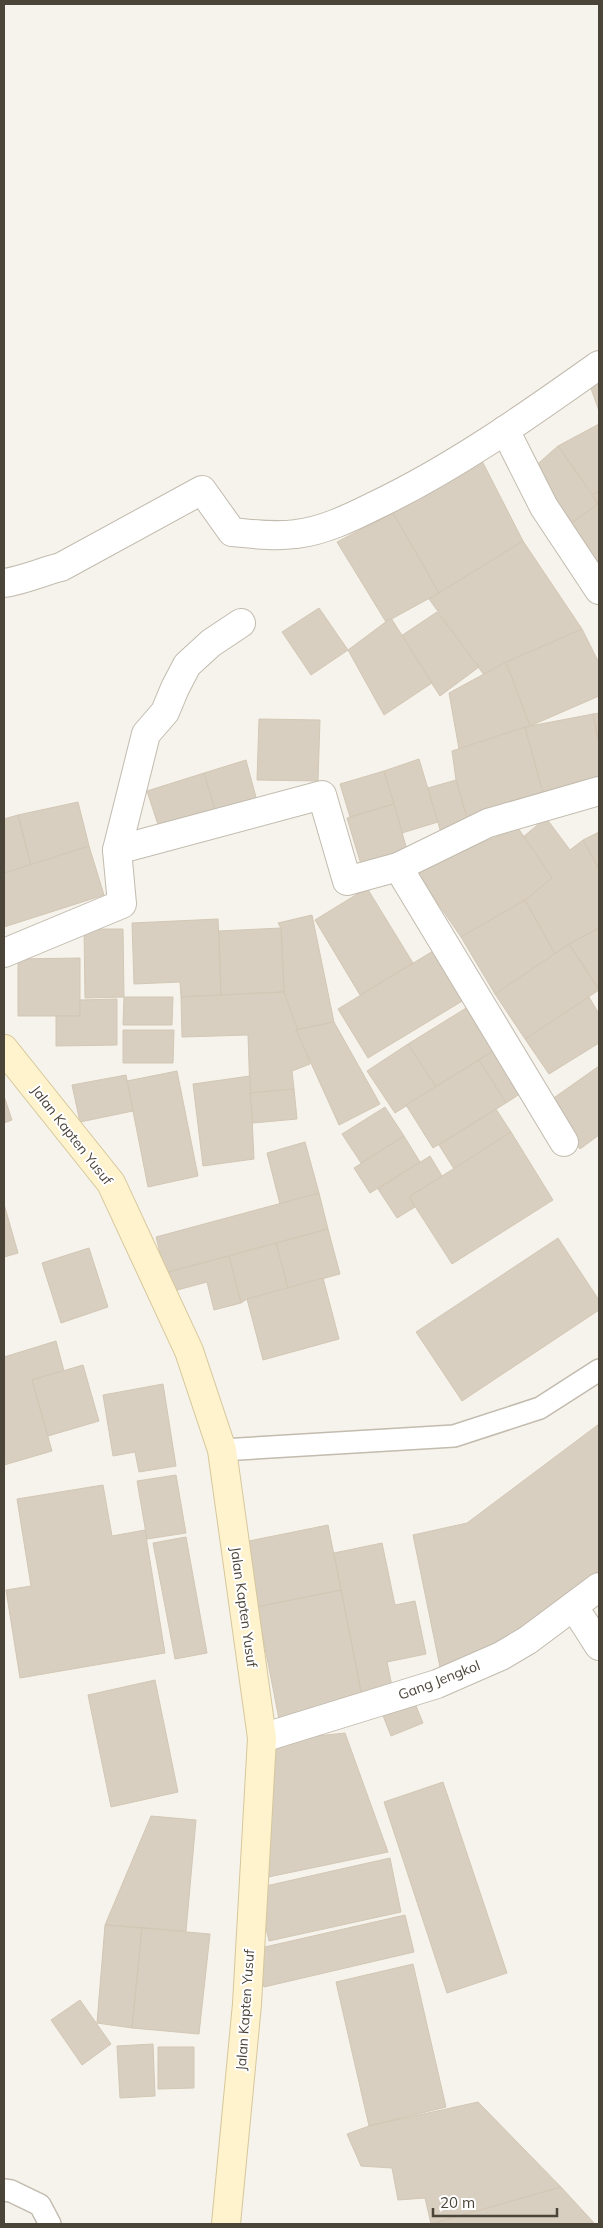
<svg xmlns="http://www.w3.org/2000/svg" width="603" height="2228" font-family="Mulish,sans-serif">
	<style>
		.building { fill: #d8cfc1; stroke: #d3c7b4 }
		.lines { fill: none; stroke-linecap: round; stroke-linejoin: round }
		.service-casing { stroke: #c2bbae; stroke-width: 24 }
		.minor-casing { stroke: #c2bbae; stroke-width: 30 }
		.secondary-casing { stroke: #d6c79b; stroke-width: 30 }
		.service { stroke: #fff; stroke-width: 21 }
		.minor { stroke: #fff; stroke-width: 28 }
		.secondary { stroke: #fff3cd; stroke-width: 28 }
		.labels { text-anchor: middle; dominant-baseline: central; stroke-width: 4; stroke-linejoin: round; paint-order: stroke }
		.street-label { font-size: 14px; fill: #4b4439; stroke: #fff }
	</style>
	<rect width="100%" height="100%" fill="#f6f3ec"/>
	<!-- building -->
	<g class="building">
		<path d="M599,373V411L588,380Z"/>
		<path d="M599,424V491L593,495L558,446Z"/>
		<path d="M558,446L598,504L566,527L532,469Z"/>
		<path d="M479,455L523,541L439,593L388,504Z"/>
		<path d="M599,491V506L593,495Z"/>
		<path d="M598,504L599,506V576L566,527Z"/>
		<path d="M393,513L439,593L386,622L337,542Z"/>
		<path d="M523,541L582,629L484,675L429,599Z"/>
		<path d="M319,608L348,650L311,675L282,632Z"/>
		<path d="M437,612L479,667L440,696L401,636Z"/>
		<path d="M391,618L432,683L384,715L348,650Z"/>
		<path d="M582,629L599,663V696L530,726L506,662Z"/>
		<path d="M506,662L530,726L459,749L449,693Z"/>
		<path d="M599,713V744L593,714Z"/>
		<path d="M593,714L599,744V782L544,797L525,727Z"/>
		<path d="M259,719L320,720L318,781L257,780Z"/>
		<path d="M525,727L544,797L469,825L456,780L452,751Z"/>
		<path d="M419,759L438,822L402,833L384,771Z"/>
		<path d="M246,760L257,801L216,813L204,773Z"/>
		<path d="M384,771L394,804L350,817L340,784Z"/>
		<path d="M204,773L216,813L160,831L147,791Z"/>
		<path d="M456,780L469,825L441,833L428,788Z"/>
		<path d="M78,802L89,846L31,866L18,815Z"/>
		<path d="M394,804L409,857L363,871L347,818Z"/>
		<path d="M18,815L31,866L4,873V819Z"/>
		<path d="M546,818L570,850L583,840L599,869V928L555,954L525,900L552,878L523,837Z"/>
		<path d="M518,828L552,878L525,900L461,937L415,870Z"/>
		<path d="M599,832V869L583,840Z"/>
		<path d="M89,846L104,895L4,927V873Z"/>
		<path d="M367,888L413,963L360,995L315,920Z"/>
		<path d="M525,900L555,954L495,994L461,937Z"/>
		<path d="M312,915L334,1022L296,1030L284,992L281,928L278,923Z"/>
		<path d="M218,919L221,995L181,997L180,982L134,984L132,923Z"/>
		<path d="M281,928L284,992L221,995L219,931Z"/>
		<path d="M599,928V989L569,944Z"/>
		<path d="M84,929H123L124,997L85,998Z"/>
		<path d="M569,944L599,990L525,1039L495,994Z"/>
		<path d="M433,951L464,1000L368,1058L338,1009Z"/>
		<path d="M80,958V1016H18V959Z"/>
		<path d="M284,992L310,1064L292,1071L294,1089L250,1093L248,1035L182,1037L181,997Z"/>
		<path d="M124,997H173L172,1025H123Z"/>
		<path d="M589,997L599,1014V1043L549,1074L525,1039Z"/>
		<path d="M117,999V1045L56,1046V1016H80V1000Z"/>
		<path d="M471,1005L499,1047L436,1087L408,1044Z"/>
		<path d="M334,1022L380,1104L339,1125L296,1030Z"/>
		<path d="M123,1030H174L173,1063H123Z"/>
		<path d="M408,1044L436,1087L395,1113L367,1071Z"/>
		<path d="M499,1047L526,1090L506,1103L479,1060Z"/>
		<path d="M479,1060L506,1103L433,1148L406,1105Z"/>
		<path d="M599,1066V1135L580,1149L548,1102Z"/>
		<path d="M177,1071L198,1176L148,1187L127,1081Z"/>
		<path d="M126,1075L133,1111L80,1122L72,1085Z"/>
		<path d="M250,1076L254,1159L203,1166L193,1084Z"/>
		<path d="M294,1089L297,1119L253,1123L250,1093Z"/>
		<path d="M4,1096L12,1120L4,1123Z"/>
		<path d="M385,1107L404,1136L361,1163L342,1134Z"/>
		<path d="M496,1109L511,1132L454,1169L439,1145Z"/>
		<path d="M511,1132L553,1200L452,1264L409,1197Z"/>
		<path d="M404,1136L420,1162L370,1193L354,1168Z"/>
		<path d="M305,1142L319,1193L280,1204L267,1153Z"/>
		<path d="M430,1156L442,1176L409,1197L415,1207L397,1218L378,1189Z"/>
		<path d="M319,1193L328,1229L165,1273L156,1237Z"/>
		<path d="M4,1204L18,1253L4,1257Z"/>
		<path d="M328,1229L340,1274L288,1288L276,1243Z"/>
		<path d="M558,1238L599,1300V1310L462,1401L416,1332Z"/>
		<path d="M276,1243L288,1288L247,1299L241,1303L229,1256Z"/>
		<path d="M89,1248L108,1307L61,1323L42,1263Z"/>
		<path d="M229,1256L241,1303L214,1310L207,1282L170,1292L165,1273Z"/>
		<path d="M323,1278L339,1339L263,1360L247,1299Z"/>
		<path d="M56,1341L64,1371L32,1380L52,1451L4,1465V1357Z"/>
		<path d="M83,1365L99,1421L48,1436L32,1380Z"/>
		<path d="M163,1384L176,1466L139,1472L135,1452L113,1456L103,1395Z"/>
		<path d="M599,1424V1572L512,1639L441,1672L413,1535L467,1523Z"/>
		<path d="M176,1475L186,1533L147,1539L137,1481Z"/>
		<path d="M103,1485L112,1536L145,1530L165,1653L20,1678L6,1590L31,1586L17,1499Z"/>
		<path d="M328,1525L341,1590L257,1607L244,1542Z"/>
		<path d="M186,1537L207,1653L175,1659L153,1543Z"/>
		<path d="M382,1543L395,1605L415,1601L426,1654L387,1662L394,1696L363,1702L334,1553Z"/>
		<path d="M341,1590L363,1702L279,1719L257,1607Z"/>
		<path d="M155,1680L178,1792L111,1807L88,1695Z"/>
		<path d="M412,1696L423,1723L391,1736L380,1708Z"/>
		<path d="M345,1733L388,1852L259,1879L272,1741Z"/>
		<path d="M443,1782L507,1973L447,1993L384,1802Z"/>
		<path d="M151,1816L196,1820L186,1931L105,1925Z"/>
		<path d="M390,1858L401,1912L269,1941L257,1888Z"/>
		<path d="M405,1915L414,1952L264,1987L256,1949Z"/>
		<path d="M105,1925L142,1928L132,2028L97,2023Z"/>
		<path d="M142,1928L210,1934L199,2034L132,2028Z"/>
		<path d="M413,1964L446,2107L369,2126L336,1982Z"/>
		<path d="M80,2000L111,2044L82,2065L51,2020Z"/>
		<path d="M153,2044L155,2096L120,2098L117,2046Z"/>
		<path d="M158,2047H194V2088L158,2089Z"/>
		<path d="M478,2102L561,2187L431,2224L425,2198L398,2200L392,2168L361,2166L347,2134L369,2126Z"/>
		<path d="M561,2187L595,2224H427H431Z"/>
	</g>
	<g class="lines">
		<!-- service casing -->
		<g class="service-casing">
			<g id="service">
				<path d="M222,1450L454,1436L540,1408L599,1370"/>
				<path d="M4,2190L11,2191L40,2205L50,2224"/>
			</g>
		</g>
		<!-- minor casing -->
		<g class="minor-casing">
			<g id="minor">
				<path d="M505,430L544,507L599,590"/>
				<path d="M4,583C24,580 41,572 61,567L202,490L232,532C253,534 274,537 296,534C323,531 350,518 374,506C454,468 527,416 599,365"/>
				<path d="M117,850L322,795L347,881L398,867L488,823L599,791"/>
				<path d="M398,867L564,1142"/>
				<path d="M4,953L122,904L117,850L146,734L165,712L175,688L187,665L211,643L241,623"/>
				<path d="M574,1607L599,1646"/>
				<path d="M262,1738L437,1684L501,1656L528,1640L599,1587"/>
			</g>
		</g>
		<!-- secondary casing -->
		<g class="secondary-casing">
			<path id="secondary" d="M4,1049L111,1183L189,1351L222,1450L262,1738L247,2004L226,2224"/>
		</g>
		<!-- service -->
		<use href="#service" class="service"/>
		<!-- minor -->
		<use href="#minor" class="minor"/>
		<!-- secondary -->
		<use href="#secondary" class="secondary"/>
	</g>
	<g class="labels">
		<!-- street labels -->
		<g class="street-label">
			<text transform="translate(72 1135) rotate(52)">Jalan Kapten Yusuf</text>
			<text transform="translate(244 1607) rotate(82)">Jalan Kapten Yusuf</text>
			<text transform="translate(439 1680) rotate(-21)">Gang Jengkol</text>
			<text transform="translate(245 2010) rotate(-86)">Jalan Kapten Yusuf</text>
		</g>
	</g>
	<!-- border -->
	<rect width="603" height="2228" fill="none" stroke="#4b4439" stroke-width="10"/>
	<!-- scale -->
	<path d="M433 2208v8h124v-8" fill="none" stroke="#4b4439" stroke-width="2.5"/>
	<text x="440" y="2208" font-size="15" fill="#4b4439" stroke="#ffffff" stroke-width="4" paint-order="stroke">20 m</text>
</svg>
